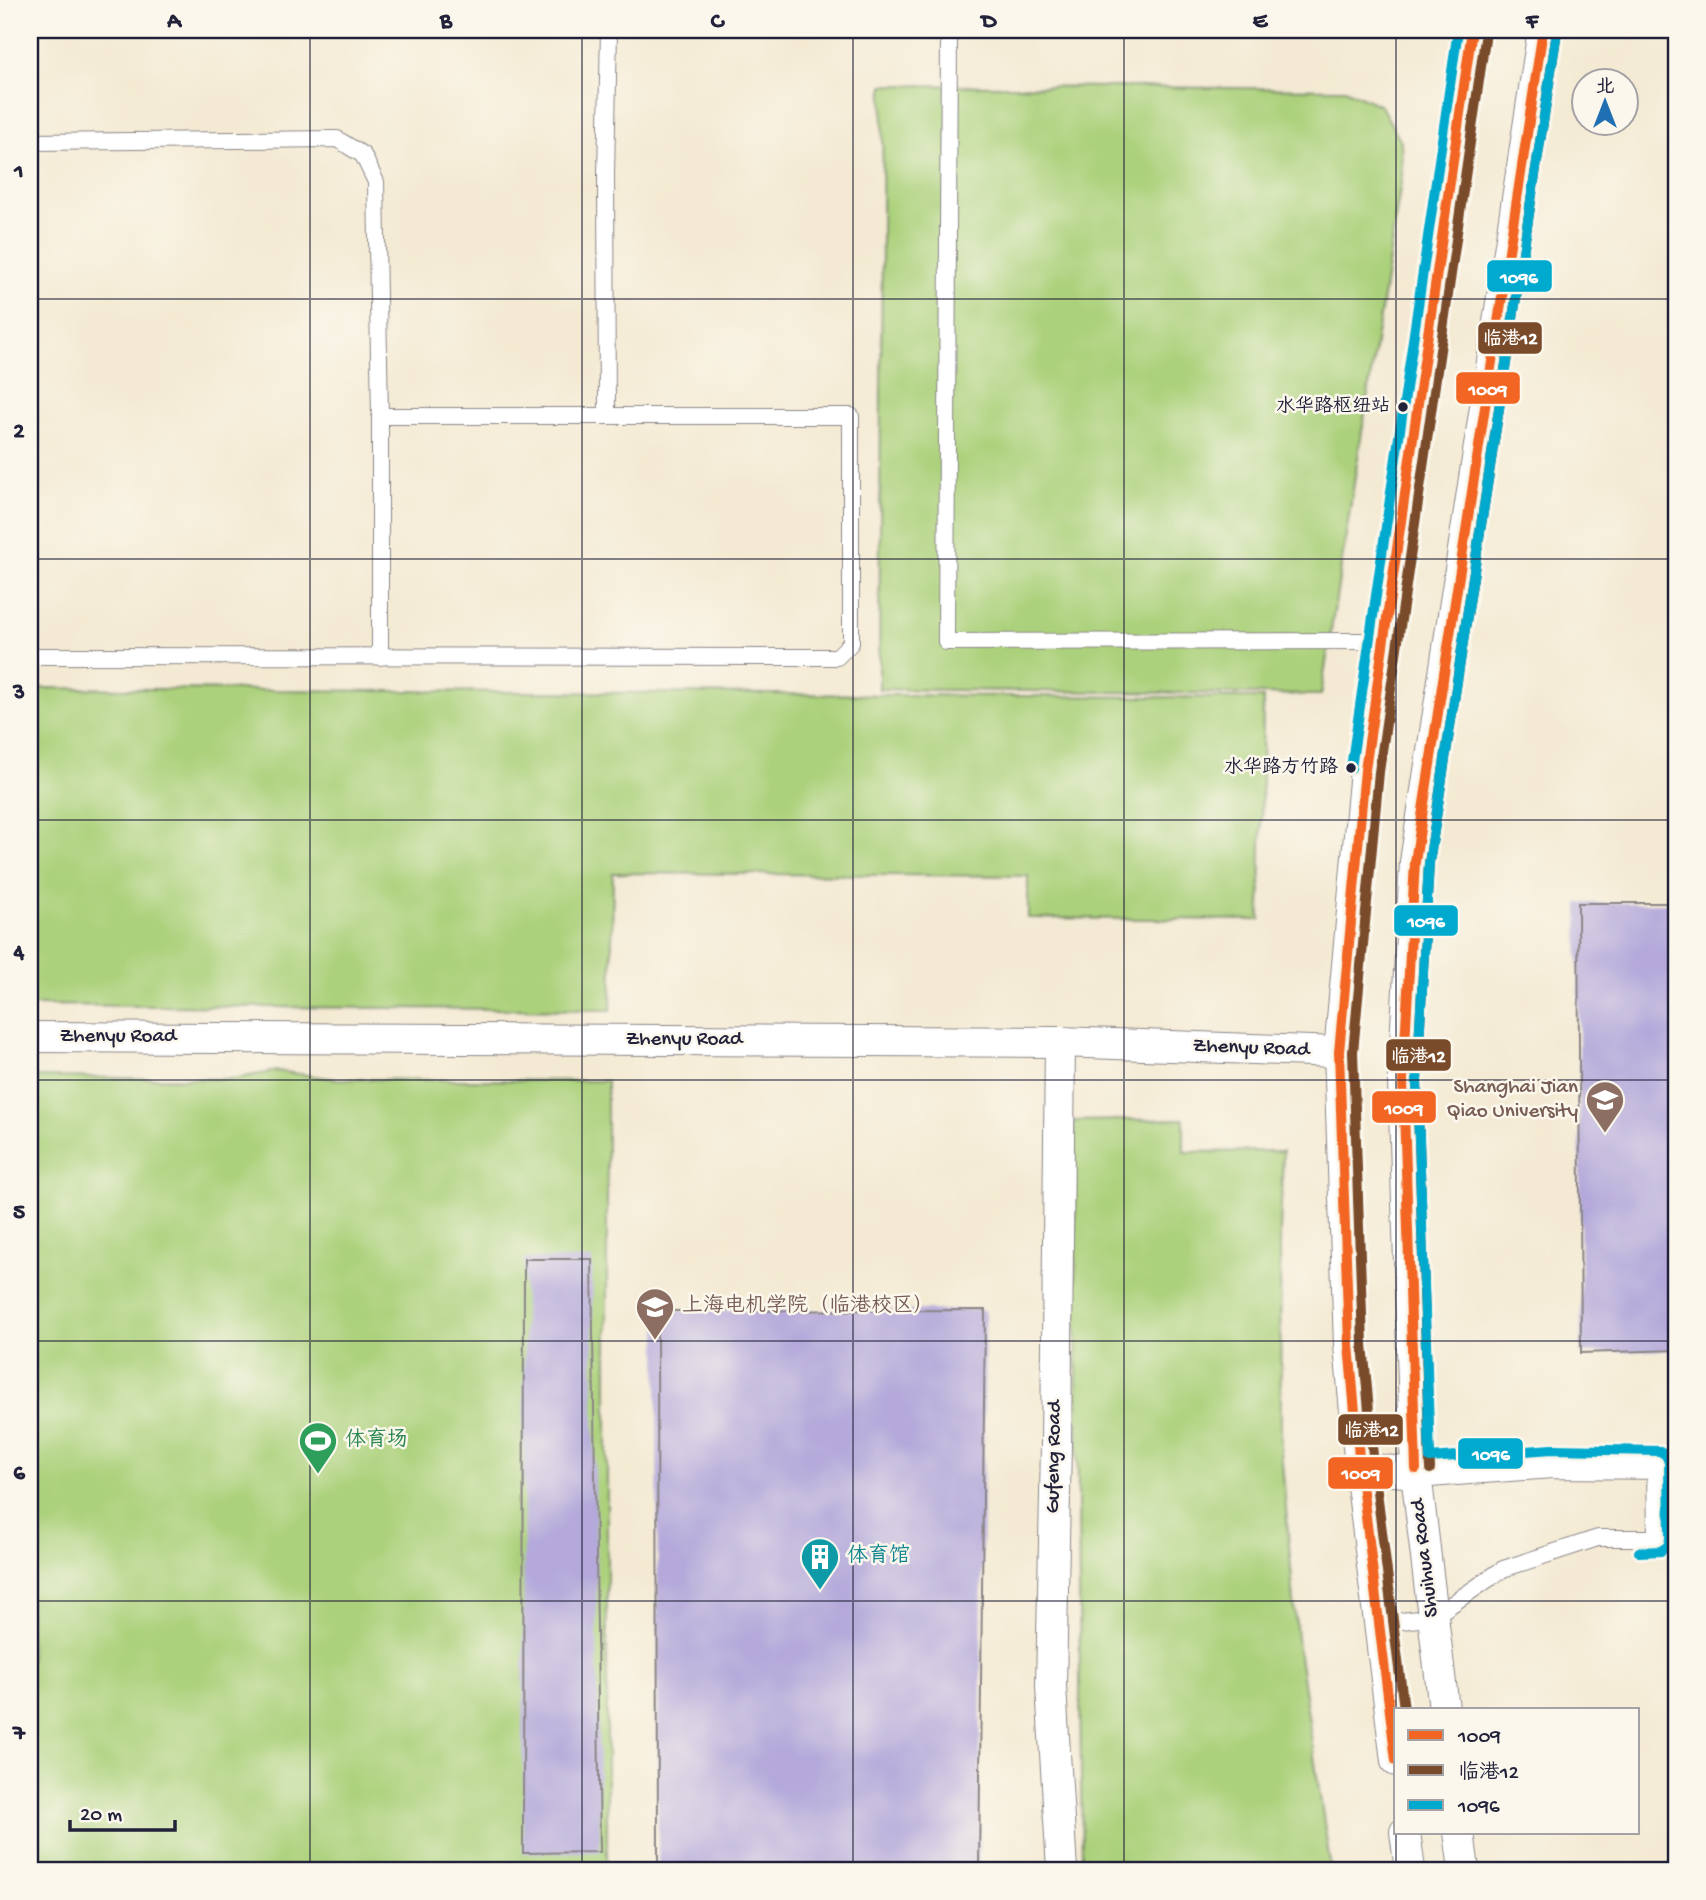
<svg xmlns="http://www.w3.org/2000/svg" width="1706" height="1900" font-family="'Gochi Hand','LXGW WenKai TC',sans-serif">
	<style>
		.green { fill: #acd17b; stroke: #677a5b; stroke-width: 2 }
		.building { fill: #b4a9da }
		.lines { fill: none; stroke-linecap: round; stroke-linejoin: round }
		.lane-casing { stroke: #8b8687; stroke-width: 18 }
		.street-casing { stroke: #8b8687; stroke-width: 32 }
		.lane { stroke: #fff; stroke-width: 16 }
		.street { stroke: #fff; stroke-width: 30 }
		.bus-1-casing { stroke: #fbf7ec; stroke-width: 16 }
		.bus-2-casing { stroke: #fbf7ec; stroke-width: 16 }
		.bus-3-casing { stroke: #fbf7ec; stroke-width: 16 }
		.bus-1 { stroke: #f26522; stroke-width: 10 }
		.bus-2 { stroke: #7a4b2a; stroke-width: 10 }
		.bus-3 { stroke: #00a9ce; stroke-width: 10 }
		.grid { fill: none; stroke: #22223b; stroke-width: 2; stroke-opacity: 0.55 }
		.bus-dot { fill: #22223b; stroke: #fbf7ec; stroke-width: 2.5 }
		.labels { text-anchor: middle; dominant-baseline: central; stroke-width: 5; stroke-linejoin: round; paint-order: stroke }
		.bus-label { font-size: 19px; fill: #22223b; stroke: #fbf7ec; text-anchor: end }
		.street-label { font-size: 21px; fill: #22223b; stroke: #fbf7ec }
		.education-label { font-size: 21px; fill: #785e54; stroke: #fbf7ec; text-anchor: end }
		.leisure-label { font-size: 21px; fill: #27864d; stroke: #fbf7ec; text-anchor: start }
		.culture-label { font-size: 21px; fill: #0d838f; stroke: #fbf7ec; text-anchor: start }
		.line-badge { stroke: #fbf7ec; stroke-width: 2.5 }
		.badge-label { font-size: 19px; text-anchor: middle; font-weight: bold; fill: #fff }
		.neatline { fill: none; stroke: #22223b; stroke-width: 2.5 }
		.grid-label { font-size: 23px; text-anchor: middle; font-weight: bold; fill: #22223b }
	</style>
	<rect width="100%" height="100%" fill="#fbf7ec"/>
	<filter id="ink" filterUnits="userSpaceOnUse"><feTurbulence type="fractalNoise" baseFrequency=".0143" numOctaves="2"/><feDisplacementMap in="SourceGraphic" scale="14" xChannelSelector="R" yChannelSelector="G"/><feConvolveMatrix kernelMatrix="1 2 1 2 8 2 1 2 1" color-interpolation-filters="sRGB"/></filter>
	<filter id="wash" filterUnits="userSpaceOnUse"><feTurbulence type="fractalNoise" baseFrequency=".00686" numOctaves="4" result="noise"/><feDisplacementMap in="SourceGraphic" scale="28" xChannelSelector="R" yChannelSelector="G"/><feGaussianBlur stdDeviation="1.57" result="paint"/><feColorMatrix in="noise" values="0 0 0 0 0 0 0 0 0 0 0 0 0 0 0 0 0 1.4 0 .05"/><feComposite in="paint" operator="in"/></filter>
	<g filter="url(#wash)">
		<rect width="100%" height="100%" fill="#f4ead3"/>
		<!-- green -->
		<g class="green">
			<path d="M883,85L1345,89L1381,106L1401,142L1402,175L1321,695L879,689Z"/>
			<path d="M30,688L1263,698L1260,920L1028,918V876L613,873L611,1010L30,1005Z"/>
			<path d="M277,1071L336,1079L607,1081V1870H30V1077L233,1079Z"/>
			<path d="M1184,1119V1152L1283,1151L1280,1232L1281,1451L1298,1649L1331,1870H1082L1074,1121Z"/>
		</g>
		<g id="blocks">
			<!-- building -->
			<g class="building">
				<path d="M1578,903H1676V1350L1581,1353Z"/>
				<path d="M524,1259H592L600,1852L523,1853Z"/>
				<path d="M985,1310L979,1870H658L657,1311Z"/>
			</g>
		</g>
	</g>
	<g filter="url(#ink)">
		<use href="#blocks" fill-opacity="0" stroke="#8b8687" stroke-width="2"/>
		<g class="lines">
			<!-- lane casing -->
			<g class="lane-casing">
				<g id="lane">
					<path d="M949,30L946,642L1384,641"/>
					<path d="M30,142L337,139L363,155L376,182L380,416V657"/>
					<path d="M607,416L606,174L609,30"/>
					<path d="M30,656L837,657L851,643V416H380"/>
					<path d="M1379,1624L1433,1617L1503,1569L1598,1538H1656L1655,1464"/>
				</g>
			</g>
			<!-- street casing -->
			<g class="street-casing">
				<g id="street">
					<path d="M30,1037L1060,1042L1339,1052"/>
					<path d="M1060,1042L1056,1446L1051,1686L1062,1870"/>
					<path d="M1360,1468L1416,1473L1552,1463L1676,1464"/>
					<path d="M1444,1709L1416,1473L1403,1081L1415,862L1543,30"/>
					<path d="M1396,1761L1360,1468L1349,1345L1339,1052L1365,770L1472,30"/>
					<path d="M1405,1832L1410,1870"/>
					<path d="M1459,1832L1464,1870"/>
				</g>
			</g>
			<!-- lane -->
			<use href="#lane" class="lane"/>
			<!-- street -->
			<use href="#street" class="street"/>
			<!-- bus-1 casing -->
			<g class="bus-1-casing">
				<g id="bus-1">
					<path d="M1416,1469L1403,1081L1415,862L1543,30"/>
					<path d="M1396,1761L1360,1468L1349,1345L1339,1052L1365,770L1472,30"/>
				</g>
			</g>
			<!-- bus-2 casing -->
			<g class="bus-2-casing">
				<g id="bus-2">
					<path d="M1430,1469L1417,1081L1429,863L1557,32"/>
					<path d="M1404,1709L1374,1467L1363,1344L1353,1052L1379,772L1486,32"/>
				</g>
			</g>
			<!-- bus-3 casing -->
			<g class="bus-3-casing">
				<g id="bus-3">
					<path d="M1557,32L1429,863L1417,1081L1430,1458L1552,1449L1660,1451L1666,1455L1669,1462L1670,1539L1668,1546L1661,1551L1639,1552"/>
					<path d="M1351,768L1458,30"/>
				</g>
			</g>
			<!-- bus-1 -->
			<use href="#bus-1" class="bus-1"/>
			<!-- bus-2 -->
			<use href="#bus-2" class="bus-2"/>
			<!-- bus-3 -->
			<use href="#bus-3" class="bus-3"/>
		</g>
	</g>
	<!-- grid -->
	<path class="grid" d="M310,30V1870M582,30V1870M853,30V1870M1124,30V1870M1396,30V1870M30,299H1676M30,559H1676M30,820H1676M30,1080H1676M30,1341H1676M30,1601H1676"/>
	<!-- icons -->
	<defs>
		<g id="university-pin" transform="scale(2.0125)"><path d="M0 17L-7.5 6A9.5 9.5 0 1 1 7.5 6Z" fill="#8d6e63" stroke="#fbf7ec"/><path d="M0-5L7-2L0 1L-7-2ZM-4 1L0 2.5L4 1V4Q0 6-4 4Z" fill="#fff"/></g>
		<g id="stadium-pin" transform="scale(2.0125)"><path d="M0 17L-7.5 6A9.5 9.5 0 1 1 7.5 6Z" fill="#2e9e5b" stroke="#fbf7ec"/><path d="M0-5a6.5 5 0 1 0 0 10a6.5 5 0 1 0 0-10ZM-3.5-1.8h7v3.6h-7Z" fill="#fff"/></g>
		<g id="building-pin" transform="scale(2.0125)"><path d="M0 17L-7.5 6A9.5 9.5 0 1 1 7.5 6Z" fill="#0f9aa8" stroke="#fbf7ec"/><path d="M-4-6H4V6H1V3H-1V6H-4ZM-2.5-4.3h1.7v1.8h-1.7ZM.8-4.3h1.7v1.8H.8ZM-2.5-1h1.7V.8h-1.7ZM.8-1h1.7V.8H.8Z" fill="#fff"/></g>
	</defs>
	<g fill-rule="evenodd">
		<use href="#university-pin" x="1605" y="1100"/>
		<use href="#university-pin" x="655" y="1307"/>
		<use href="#stadium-pin" x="318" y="1441"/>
		<use href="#building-pin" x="820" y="1557"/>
	</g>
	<!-- markers -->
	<g class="bus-dot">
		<circle cx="1403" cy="407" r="6"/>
		<circle cx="1351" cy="768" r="6"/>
	</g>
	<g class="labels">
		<!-- bus labels -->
		<g class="bus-label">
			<text x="1390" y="407">水华路枢纽站</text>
			<text x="1338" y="768">水华路方竹路</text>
		</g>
		<!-- street labels -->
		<g class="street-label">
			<text x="118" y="1037">Zhenyu Road</text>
			<text x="684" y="1040">Zhenyu Road</text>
			<text transform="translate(1251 1049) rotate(2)">Zhenyu Road</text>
			<text transform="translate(1055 1457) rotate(-89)">Gufeng Road</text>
			<text transform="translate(1426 1558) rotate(-97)">Shuihua Road</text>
		</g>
		<!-- education labels -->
		<g class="education-label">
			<text x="1578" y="1088">Shanghai Jian<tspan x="1578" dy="24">Qiao University</tspan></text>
			<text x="682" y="1307" text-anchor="start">上海电机学院（临港校区）</text>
		</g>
		<!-- leisure labels -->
		<g class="leisure-label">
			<text x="345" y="1441">体育场</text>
		</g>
		<!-- culture labels -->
		<g class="culture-label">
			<text x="847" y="1557">体育馆</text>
		</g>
	</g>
	<g class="line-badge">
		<rect x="1486" y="259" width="67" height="34" rx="7" fill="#00a9ce"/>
		<rect x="1477" y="321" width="66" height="34" rx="7" fill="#7a4b2a"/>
		<rect x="1455" y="371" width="66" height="34" rx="7" fill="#f26522"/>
		<rect x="1393" y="904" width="66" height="33" rx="7" fill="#00a9ce"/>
		<rect x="1385" y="1038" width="67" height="34" rx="7" fill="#7a4b2a"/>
		<rect x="1371" y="1090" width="66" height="34" rx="7" fill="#f26522"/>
		<rect x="1337" y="1413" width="67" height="33" rx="7" fill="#7a4b2a"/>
		<rect x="1457" y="1437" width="67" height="33" rx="7" fill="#00a9ce"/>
		<rect x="1327" y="1456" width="67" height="34" rx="7" fill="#f26522"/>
	</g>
	<g class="badge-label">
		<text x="1519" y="283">1096</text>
		<text x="1510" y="344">临港12</text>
		<text x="1488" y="395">1009</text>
		<text x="1426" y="927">1096</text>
		<text x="1418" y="1062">临港12</text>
		<text x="1404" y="1114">1009</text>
		<text x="1371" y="1436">临港12</text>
		<text x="1491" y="1460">1096</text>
		<text x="1361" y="1479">1009</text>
	</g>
	<!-- margin -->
	<rect width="1706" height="1900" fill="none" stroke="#fbf7ec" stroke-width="77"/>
	<!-- legend -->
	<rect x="1394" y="1708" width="245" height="126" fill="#fbf7ec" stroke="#a4a2a5" stroke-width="2"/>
	<rect x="1408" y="1730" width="35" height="10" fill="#f26522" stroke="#a4a2a5" stroke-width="2"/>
	<text x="1458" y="1742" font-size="21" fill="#22223b">1009</text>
	<rect x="1408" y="1765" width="35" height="10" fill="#7a4b2a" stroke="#a4a2a5" stroke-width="2"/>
	<text x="1458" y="1778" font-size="21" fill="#22223b">临港12</text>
	<rect x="1408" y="1800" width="35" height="10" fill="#00a9ce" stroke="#a4a2a5" stroke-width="2"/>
	<text x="1458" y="1812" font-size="21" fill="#22223b">1096</text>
	<!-- north arrow -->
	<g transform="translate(1605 102)"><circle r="33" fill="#fbf7ec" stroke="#a4a2a5" stroke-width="2"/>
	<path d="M0-5L12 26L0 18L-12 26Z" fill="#1f6fb2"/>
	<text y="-10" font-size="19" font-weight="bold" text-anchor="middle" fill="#22223b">北</text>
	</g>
	<!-- scale -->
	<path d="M70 1820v10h105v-10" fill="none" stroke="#22223b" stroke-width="3.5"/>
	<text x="80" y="1820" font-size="21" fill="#22223b" stroke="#fbf7ec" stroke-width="5" paint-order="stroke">20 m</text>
	<rect x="38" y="38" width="1630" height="1824" class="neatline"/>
	<g class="grid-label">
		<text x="174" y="27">A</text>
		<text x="446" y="27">B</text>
		<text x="717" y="27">C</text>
		<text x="989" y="27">D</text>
		<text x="1260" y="27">E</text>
		<text x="1532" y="27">F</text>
		<text x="19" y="177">1</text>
		<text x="19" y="437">2</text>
		<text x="19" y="698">3</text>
		<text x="19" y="958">4</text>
		<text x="19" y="1218">5</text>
		<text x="19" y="1479">6</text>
		<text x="19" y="1739">7</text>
	</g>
</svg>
